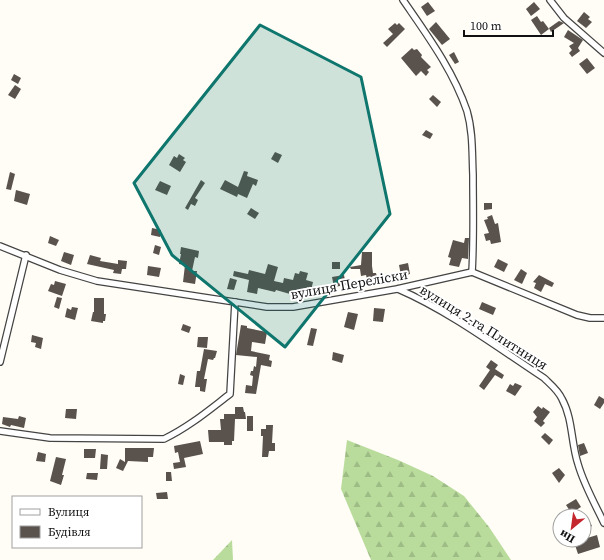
<svg xmlns="http://www.w3.org/2000/svg" width="604" height="560" font-family="'Source Serif 4',serif">
	<style>
		.forest { fill: url(#forest-firs) }
		.building { fill: #5a524d }
		.lines { fill: none; stroke-linecap: round; stroke-linejoin: round }
		.minor-casing { stroke: #444; stroke-width: 8 }
		.minor { stroke: #fff; stroke-width: 5.5 }
		.marked { fill: #0f766e; fill-opacity: 0.2; stroke: #0f766e; stroke-width: 3; stroke-linejoin: round }
		.labels { text-anchor: middle; dominant-baseline: central; stroke-width: 4; stroke-linejoin: round; paint-order: stroke }
		.street-label { font-size: 14px; fill: #111; stroke: #fff }
	</style>
	<defs>
		<pattern id="forest-firs" width="22" height="20" patternUnits="userSpaceOnUse"><rect width="22" height="20" fill="#b9dc9c"/><path d="M5 1l3.5 6h-7zM16 11l3.5 6h-7z" fill="#9ebc85"/></pattern>
	</defs>
	<rect width="100%" height="100%" fill="#fffdf5"/>
	<!-- forest -->
	<g class="forest">
		<path d="M347,440L398,460L433,476L464,496L489,527L511,560H371L341,489Z"/>
		<path d="M232,540L233,560H213Z"/>
	</g>
	<!-- building -->
	<g class="building">
		<path d="M428,2L435,11L427,16L421,7Z"/>
		<path d="M534,2L540,9L531,16L526,9Z"/>
		<path d="M584,12L590,17L588,19L592,22L586,28L577,21Z"/>
		<path d="M537,16L541,22L543,21L549,29L541,35L531,20Z"/>
		<path d="M559,21L564,23L551,32L549,28Z"/>
		<path d="M436,22L450,39L442,45L429,29Z"/>
		<path d="M395,23L397,25L399,23L405,29L387,47L383,43L393,34L388,29Z"/>
		<path d="M568,30L583,40L578,48L580,51L572,57L569,53L572,50L569,46L574,43L564,37Z"/>
		<path d="M412,48L414,50L417,49L422,55L421,57L431,67L427,70L429,72L426,76L421,71L416,76L401,58Z"/>
		<path d="M454,52L459,62L455,64L449,55Z"/>
		<path d="M587,58L595,68L587,74L579,64Z"/>
		<path d="M14,74L21,78L18,84L11,80Z"/>
		<path d="M15,85L21,89L15,99L8,95Z"/>
		<path d="M433,95L441,102L437,107L429,99Z"/>
		<path d="M426,130L433,134L430,139L422,135Z"/>
		<path d="M275,152L282,155L278,163L271,159Z"/>
		<path d="M179,154L185,158L183,160L186,162L180,172L169,165L174,156L177,158Z"/>
		<path d="M244,171L248,172L247,176L258,180L256,186L253,184L247,198L238,194L237,197L220,189L225,180L238,187Z"/>
		<path d="M10,172L15,174L11,190L6,189Z"/>
		<path d="M201,180L205,183L195,198L198,200L195,206L191,204L188,210L185,208Z"/>
		<path d="M160,181L171,186L167,195L155,190Z"/>
		<path d="M16,190L30,194L27,205L14,201Z"/>
		<path d="M484,203H492V209L484,210Z"/>
		<path d="M251,208L259,213L255,219L247,214Z"/>
		<path d="M492,215L495,224L498,223L501,242L491,244L490,240L486,241L484,234L489,233L484,220L488,219L487,217Z"/>
		<path d="M152,228L161,230L160,237L151,235Z"/>
		<path d="M50,236L59,240L56,246L48,243Z"/>
		<path d="M465,238H469L468,259L462,258L459,267L449,265L451,258L448,257L453,240L464,243Z"/>
		<path d="M155,245L161,247L159,255L153,253Z"/>
		<path d="M181,247L199,251L198,258L195,257L192,271H197L195,284L183,282L185,265L179,264L181,254H180Z"/>
		<path d="M64,252L74,255L71,265L61,261Z"/>
		<path d="M362,252H372V266L373,273H376L378,281L368,283L366,275L361,276L360,269H351L350,267L361,265Z"/>
		<path d="M90,255L101,258L100,261L118,264V260L127,261L126,269H122L121,274L113,273L114,270L87,264Z"/>
		<path d="M498,259L508,264L504,272L494,267Z"/>
		<rect x="332" y="262" width="8" height="7"/>
		<path d="M408,263L410,274L401,276L399,265Z"/>
		<path d="M268,264L278,267L274,281L283,283L284,278L293,280L295,273L299,274L300,271L308,273L306,280L313,282L310,295L290,291V294L276,290L275,292L258,288L257,294L247,292L249,280L233,276L234,271L248,274L249,270L265,274Z"/>
		<path d="M148,266L161,268L159,277L147,275Z"/>
		<path d="M521,269L527,273L522,284L514,280Z"/>
		<path d="M344,275L346,285L334,287L332,277Z"/>
		<path d="M539,275L554,283L552,287L545,284L541,292L534,288L536,283L533,282Z"/>
		<path d="M230,278L237,280L234,290L227,289Z"/>
		<path d="M55,281L66,284L62,296L48,291L51,284L54,285Z"/>
		<path d="M57,297L62,298L59,309L54,307Z"/>
		<path d="M94,298H104V314H106L105,321H103V323L91,321L93,312H94Z"/>
		<path d="M482,302L496,308L493,315L479,309Z"/>
		<path d="M72,307L78,308L75,320L65,317L67,308L71,310Z"/>
		<path d="M374,308L385,309L383,322L373,321Z"/>
		<path d="M348,312L358,314L354,330L344,327Z"/>
		<path d="M183,324L191,327L189,333L181,330Z"/>
		<path d="M241,325L247,326V328L267,332L265,344L252,342L251,351L270,355L269,360L272,361L271,367L261,365L256,394L245,393L246,385L252,386L253,376L250,375L251,371H253L254,366L256,367L257,357L236,355Z"/>
		<path d="M311,328L317,329L313,346L307,345Z"/>
		<path d="M32,335L43,338L41,349L35,347L36,343L31,342Z"/>
		<path d="M198,337H208L207,348L197,347Z"/>
		<path d="M204,349L217,351L215,358H214L213,360L208,359L204,379H207L205,392L200,391V387H195L197,371H200Z"/>
		<path d="M333,352L344,355L342,363L332,360Z"/>
		<path d="M491,360L498,365L495,369L504,375L502,379L495,375L484,390L479,386L490,370L486,367Z"/>
		<path d="M180,374L185,376L183,385L178,384Z"/>
		<path d="M515,383L522,386L515,396L506,391L510,384L513,386Z"/>
		<path d="M599,396L604,399V403L600,409L594,405Z"/>
		<path d="M538,406L542,409L543,407L550,412L543,421L545,423L541,427L534,421L537,417L533,412Z"/>
		<path d="M235,407H243L244,412H245L246,419H235L234,441H232V445H224V442H209L208,430H221L220,419H224V414H235Z"/>
		<path d="M66,409H77L76,419L65,418Z"/>
		<path d="M19,416L26,418L24,428L11,425L10,427L2,424L3,417L18,419Z"/>
		<rect x="247" y="416" width="6" height="15"/>
		<path d="M266,425H273L272,443H275V451H269L268,457H262L263,436H261V429H266Z"/>
		<path d="M545,433L553,440L549,445L541,437Z"/>
		<path d="M200,441L203,454L184,458L186,467L174,469L173,463L180,462L178,452L175,453L174,446Z"/>
		<path d="M584,443L588,453L580,456L578,445Z"/>
		<path d="M125,448H154L153,457H148V462L128,461L123,471L116,468L120,459L125,462Z"/>
		<path d="M84,449H96L95,458H84Z"/>
		<path d="M38,452L46,454L45,462L36,461Z"/>
		<path d="M101,454L108,455L107,469H100Z"/>
		<path d="M56,457L66,459L62,475H64L61,485L50,481Z"/>
		<path d="M559,468L565,475L559,483L552,473Z"/>
		<path d="M166,472H171L172,481H166Z"/>
		<path d="M87,473H98L97,480L86,479Z"/>
		<path d="M167,492L168,499H157L156,493Z"/>
		<path d="M576,499L581,507L573,512L576,516H562L570,511L566,505Z"/>
		<path d="M587,517L592,526L584,530V519Z"/>
		<path d="M597,535L600,547L578,554L574,542L584,540V539Z"/>
	</g>
	<g class="lines">
		<!-- minor casing -->
		<g class="minor-casing">
			<g id="minor">
				<path d="M403,0C427,35 453,70 467,111C473,132 472,153 473,175C473,207 474,240 472,272"/>
				<path d="M550,0L564,18L604,53"/>
				<path d="M0,246L60,270L97,281L267,307H293L397,289L472,272L577,315L590,318H604"/>
				<path d="M398,289C449,311 497,347 544,378C550,384 558,390 562,399C573,419 571,443 578,464C584,485 595,504 604,523"/>
				<path d="M0,362L26,255"/>
				<path d="M0,431L50,438L164,439C189,427 209,410 230,394L235,302"/>
			</g>
		</g>
		<!-- minor -->
		<use href="#minor" class="minor"/>
	</g>
	<!-- marked area -->
	<path class="marked" d="M260,25L361,77L390,214L285,347L172,255L134,183Z"/>
	<g class="labels">
		<!-- street labels -->
		<g class="street-label">
			<text transform="translate(349 284) rotate(-10)">вулиця Переліски</text>
			<text transform="translate(484 327) rotate(32)">вулиця 2-га Плитниця</text>
		</g>
	</g>
	<!-- legend -->
	<rect x="12" y="496" width="130" height="52" fill="#ffffff" stroke="#a0a0a0"/>
	<rect x="20" y="509" width="20" height="6" fill="#ffffff" stroke="#a0a0a0"/>
	<text x="48" y="516" font-size="12" fill="#111111">Вулиця</text>
	<rect x="20" y="526" width="20" height="12" fill="#5a524d" stroke="#a0a0a0"/>
	<text x="48" y="536" font-size="12" fill="#111111">Будівля</text>
	<!-- north arrow -->
	<g transform="translate(572 528) rotate(209)"><circle r="19" fill="#ffffff" stroke="#a0a0a0"/>
	<path d="M0-3L7 15L0 10L-7 15Z" fill="#c4262e"/>
	<text y="-6" font-size="11" font-weight="bold" text-anchor="middle" fill="#111111">Пн</text>
	</g>
	<!-- scale -->
	<path d="M464 30v6h89v-6" fill="none" stroke="#111111" stroke-width="2"/>
	<text x="470" y="30" font-size="12" fill="#111111" stroke="#ffffff" stroke-width="3" paint-order="stroke">100 m</text>
</svg>
